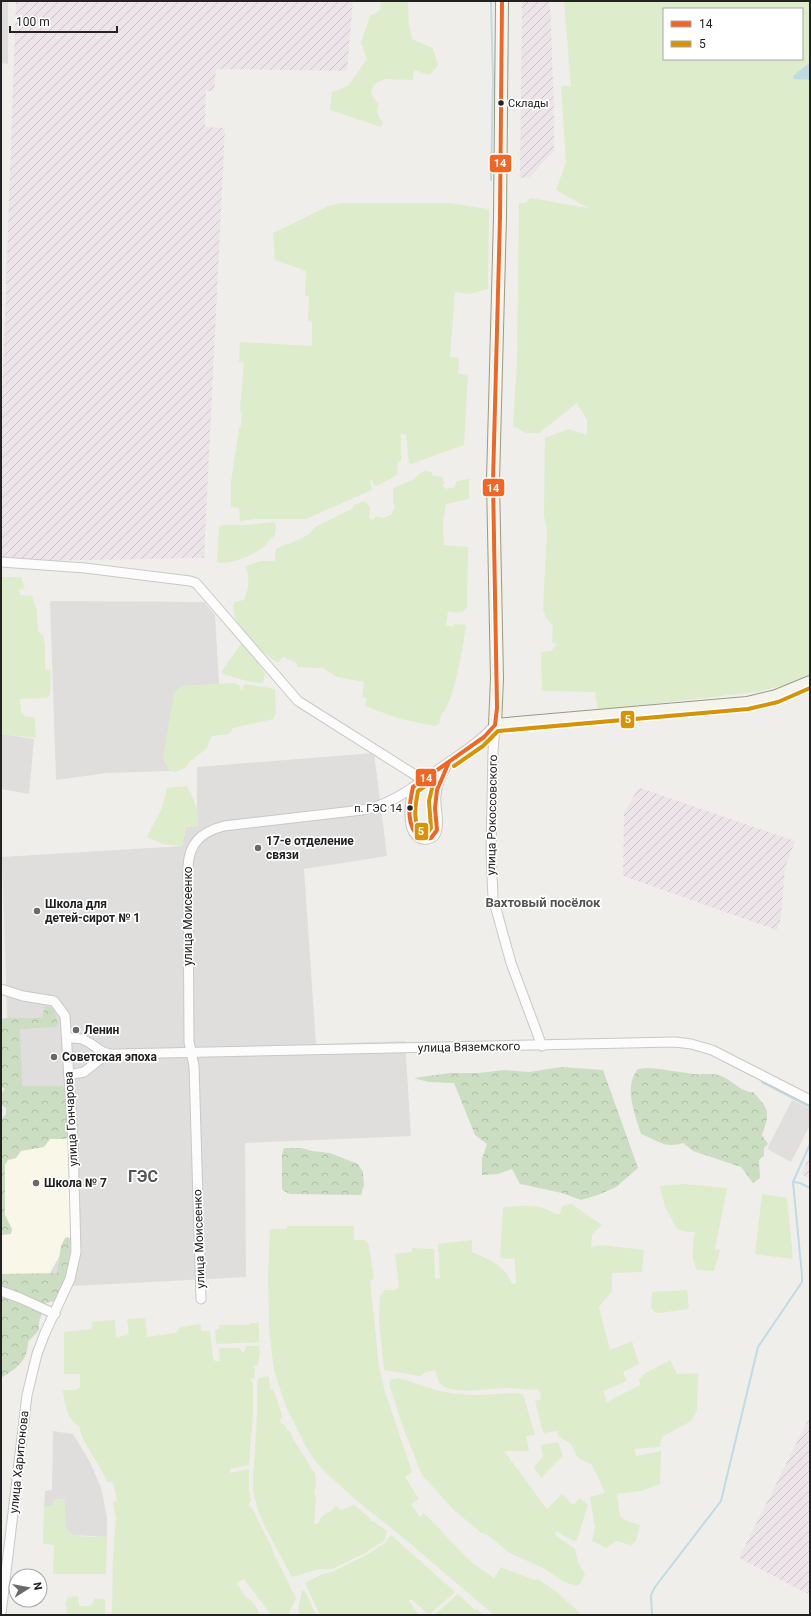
<svg xmlns="http://www.w3.org/2000/svg" width="811" height="1616" font-family="Roboto,sans-serif">
	<style>
		.residential { fill: #dfdedc }
		.industrial { fill: url(#industrial-furrows) }
		.education { fill: #f8f7e8 }
		.grass { fill: #ddeccb; fill-rule: evenodd }
		.forest { fill: url(#forest-crowns) }
		.parking { fill: #e0dfde }
		.water { fill: #bfdbe3 }
		.lines { fill: none; stroke-linecap: round; stroke-linejoin: round }
		.stream { stroke: #bfdbe3; stroke-width: 2 }
		.street-casing { stroke: #c9c8c7; stroke-width: 11 }
		.secondary-casing { stroke: #999a82; stroke-width: 14 }
		.street { stroke: #fdfcfc; stroke-width: 9 }
		.secondary { stroke: #f4f4ed; stroke-width: 12 }
		.bus-1-casing { stroke: #fff; stroke-width: 7 }
		.bus-2-casing { stroke: #fff; stroke-width: 7 }
		.bus-1 { stroke: #f26522; stroke-width: 4 }
		.bus-2 { stroke: #d79205; stroke-width: 4 }
		.bus-dot { fill: #222; stroke: #fff; stroke-width: 1.5 }
		.poi-dot { fill: #6a6968; stroke: #fff; stroke-width: 1.5 }
		.labels { text-anchor: middle; dominant-baseline: central; stroke-width: 3.5; stroke-linejoin: round; paint-order: stroke }
		.bus-label { font-size: 11px; fill: #222; stroke: #fff; text-anchor: start }
		.street-label { font-size: 12px; fill: #222; stroke: #fff }
		.poi-label { font-size: 12px; font-weight: bold; fill: #222; stroke: #fff; text-anchor: start }
		.neighbourhood-label { font-size: 13px; font-weight: bold; fill: #555; stroke: #fff }
		.district-label { font-size: 16px; font-weight: bold; fill: #555; stroke: #fff }
		.line-badge { stroke: #fff; stroke-width: 1.5 }
		.badge-label { font-size: 11px; text-anchor: middle; font-weight: bold; fill: #fff }
	</style>
	<defs>
		<pattern id="industrial-furrows" width="10" height="10" patternUnits="userSpaceOnUse"><rect width="10" height="10" fill="#ede4e9"/><path d="M-1 1l2-2M0 10L10 0M9 11l2-2" fill="none" stroke="#cbc3c8"/></pattern>
		<pattern id="forest-crowns" width="20" height="18" patternUnits="userSpaceOnUse"><rect width="20" height="18" fill="#cbdec1"/><path d="M2 6a3 3 0 1 1 6 0M12 15a3 3 0 1 1 6 0" fill="none" stroke="#aebea6"/></pattern>
	</defs>
	<rect width="100%" height="100%" fill="#f0eeeb"/>
	<!-- residential -->
	<g class="residential">
		<path d="M1,1H8V64L1,63Z"/>
		<path d="M50,601L204,602L215,615L219,684L181,686L163,758L170,771L107,773L56,780Z"/>
		<path d="M1,734L34,739L29,794L1,789Z"/>
		<path d="M374,753L387,856L304,869L316,1044L405,1041L411,1136L245,1143L246,1277L16,1289L2,857L182,846L186,827L198,826L197,808V767Z"/>
		<path d="M53,1431L73,1434L90,1462L101,1488L107,1517V1537L74,1535L69,1532L66,1528L64,1499L53,1506H44L45,1491L52,1490Z"/>
	</g>
	<!-- industrial -->
	<g class="industrial">
		<path d="M16,1H353L347,71L216,69L214,91H206L205,127L225,128L204,558L30,561L2,558L1,430Z"/>
		<path d="M522,1H550L554,110V151L530,177L520,178Z"/>
		<path d="M640,788L795,841L785,868L781,917L777,930L623,876L624,812L638,789Z"/>
		<path d="M810,1155V1179L801,1174Z"/>
		<path d="M810,1416V1595L739,1558Z"/>
	</g>
	<!-- education -->
	<path class="education" d="M68,1131L71,1236L47,1278L1,1279L2,1133Z"/>
	<!-- grass -->
	<g class="grass">
		<path d="M381,1H408L409,25L412,39L433,48L438,65L430,75L414,70L413,80L384,79L373,85L371,94L378,104L377,113L383,123L381,127L330,110L332,92L348,86L367,59L361,43L370,16L380,10Z"/>
		<path d="M564,1H810V62L793,76L805,80H810V674L784,685L757,692L598,710L595,692L542,691L541,652L551,651L557,644L552,642L553,626L546,618L543,609L547,531L544,516L545,438L568,429L587,435V420L577,403L539,433H526L513,426L517,361L519,203H526L530,198L588,208L556,190L566,162L561,86H571ZM664,9H802V59H664Z"/>
		<path d="M342,203H449L489,209L488,289L470,294L455,292L450,357L459,358L458,373L468,376L464,445L411,464L409,462L406,435L401,434V461L398,462L397,475L377,486L374,485L372,480L370,481L372,490L306,519H255L240,521L239,508L231,507V482L239,428L241,426L242,413L240,410L244,363L239,362L240,342L312,346V321L308,320L309,297L305,295L306,271L275,260L273,233L329,206Z"/>
		<path d="M426,471L431,472L433,476L443,477L444,484L442,486L447,489L455,487L456,481L469,479V499L446,504L443,523L444,545L468,547L467,608C460,614 456,613 448,611L446,625L454,627V624L466,625C464,641 454,707 441,714L439,724L435,726L400,719L365,706L367,699L362,696L364,682L337,677L322,667L318,668L297,667V663L283,657L278,663C267,656 240,633 236,620C234,614 233,608 234,602L244,600C249,587 250,580 246,566L261,561H275L276,549C288,543 308,539 315,527L353,508L354,505L365,501L370,507L369,518L373,520L376,516L383,518L391,515L395,507L393,503V488L413,480L420,473Z"/>
		<path d="M274,522L276,526L275,535C270,539 267,544 262,548C253,555 228,566 217,562L219,527L222,525H246Z"/>
		<path d="M1,577H21L25,588L19,590L20,595L32,596L37,610L38,632L43,635L45,645V669L51,670L50,695L47,698L20,699L21,712L25,716L35,718L36,738L1,734Z"/>
		<path d="M243,641L255,655L258,663L265,673L263,683L250,682L223,674L222,671Z"/>
		<path d="M234,683L239,685L241,690L245,684L275,689L276,714L273,719L233,728L229,734L212,736L206,749L189,762L185,768L176,772L170,771L163,758L174,693L181,686Z"/>
		<path d="M187,786L197,808L198,826L186,827L182,846L163,844L147,837L162,808L167,788Z"/>
		<path d="M684,1184L727,1188L715,1249L720,1250L714,1271L697,1270C690,1259 693,1244 695,1232H687L677,1229L665,1207L660,1186Z"/>
		<path d="M762,1194L787,1198L793,1259L755,1254Z"/>
		<path d="M572,1204L602,1225L592,1234L591,1247L602,1245L644,1250L642,1272L612,1273V1291L599,1307L610,1350L632,1341L639,1364L623,1372L627,1381L603,1391L607,1402L640,1385L639,1379L644,1374L670,1360L677,1374L698,1373L697,1410L691,1421L662,1437L660,1447L634,1449L636,1456L661,1451L660,1484L641,1491L617,1494L620,1516L626,1521L640,1525L636,1541L631,1545L616,1541L606,1548L592,1541L595,1527L590,1497L605,1493L592,1465L578,1458L571,1444L558,1436L557,1431L543,1433L535,1401L541,1399L539,1389C529,1391 518,1388 508,1388C490,1388 457,1395 443,1386C437,1383 437,1375 435,1370L426,1372L420,1376L384,1370L379,1320L380,1295L385,1290H395L399,1287L395,1254L412,1252V1248L434,1249L435,1279L440,1278L438,1244L472,1240V1252C488,1259 506,1266 512,1284L516,1283L515,1259L500,1258L503,1207C520,1206 541,1203 555,1214H560L562,1206Z"/>
		<path d="M287,1226H354V1240H365L369,1246L374,1279L370,1280L379,1366L385,1392L412,1472L405,1477L419,1499L411,1504L420,1517L424,1513L471,1562L494,1578L501,1567L534,1580L538,1579L557,1592L582,1615H494L400,1535L362,1505L326,1473L315,1461L305,1445L286,1407L274,1371L269,1328L268,1275L270,1229H286Z"/>
		<path d="M687,1290L689,1309L659,1313H656L651,1308L652,1292Z"/>
		<path d="M145,1318L147,1337L176,1333L180,1327L200,1324L202,1331H210L213,1358L215,1361H220L219,1348H239L243,1353L246,1349L245,1346H259L260,1352L258,1365L253,1366V1368H255L254,1378L250,1379L253,1383V1414L249,1465L230,1469V1473L249,1469V1489L251,1501L249,1502L250,1507L253,1509C257,1521 275,1549 275,1558L277,1560L296,1598L288,1615H271L244,1579L236,1583L246,1597L251,1600L256,1607L260,1615H112L113,1555L116,1518L113,1503L117,1500L113,1482H107C100,1462 83,1447 79,1426C67,1420 64,1403 63,1390H76L80,1387V1374H64V1332L92,1329V1322L115,1320L116,1337L129,1335L127,1319Z"/>
		<path d="M250,1323H259V1342L219,1344L216,1343L215,1330L219,1329V1325H249Z"/>
		<path d="M269,1376L270,1390L273,1389L282,1414V1417L280,1421L282,1424H284L288,1431H290L292,1437L315,1474L316,1487L314,1492L316,1499L314,1524H317C320,1521 320,1518 323,1516C329,1511 330,1513 336,1506L341,1510L354,1505L369,1517L370,1521H373L387,1531L385,1540L365,1553L332,1569H319L292,1577L265,1527L257,1507L253,1491V1477L257,1418V1385L258,1378Z"/>
		<path d="M399,1378C418,1384 438,1392 458,1394C480,1397 502,1392 523,1394L535,1435L526,1436L529,1451H504L547,1509L562,1494L573,1505L580,1498L588,1505L577,1540L574,1541L556,1531L555,1535L575,1549L578,1562L585,1574L580,1584L576,1586L562,1581L543,1568L510,1553L486,1534L481,1533L454,1510L422,1475L404,1430L390,1387L389,1382L392,1379Z"/>
		<path d="M558,1442L563,1456L541,1478L534,1467L543,1457L541,1445Z"/>
		<path d="M54,1499H64L66,1528C73,1540 95,1536 107,1537L106,1574H53L54,1545L43,1544L44,1506H53Z"/>
		<path d="M391,1535L455,1592L429,1615L411,1599L409,1601C411,1604 416,1610 419,1615H320L305,1583L323,1574L332,1572L367,1555L386,1542Z"/>
		<path d="M302,1591H305L316,1615H300L298,1609Z"/>
		<path d="M458,1594L475,1610L477,1609L483,1615H434Z"/>
		<path d="M78,1596L79,1606H90L93,1603L94,1598L105,1599V1615H66L67,1607L65,1604L68,1597Z"/>
	</g>
	<!-- forest -->
	<g class="forest">
		<path d="M45,1006L51,1007L55,1012L58,1024L56,1027L20,1029L22,1086H63L66,1092L70,1136L65,1139H50L44,1147L21,1151L16,1158L8,1160L5,1165V1215L12,1229L11,1234L1,1235V1120L6,1114V1108L1,1105V1094L5,1089L1,1087V1019C14,1016 28,1020 42,1017Z"/>
		<path d="M561,1067L603,1070L638,1168L616,1187L598,1195L581,1200L562,1193L520,1184L512,1169L498,1174L482,1175V1159L487,1144L475,1135L454,1083L428,1082L414,1078L450,1073H479L504,1070L529,1072Z"/>
		<path d="M649,1068C664,1069 678,1072 693,1074C701,1075 710,1073 718,1075C731,1078 741,1093 753,1092C770,1110 770,1112 762,1135L768,1144L764,1148V1155L759,1160L760,1178L753,1183L741,1167L693,1151L683,1143C663,1149 658,1140 641,1134C635,1114 623,1087 638,1069Z"/>
		<path d="M284,1148H301L312,1151L330,1153L358,1164L363,1172L364,1185L361,1195L290,1194L282,1190V1154Z"/>
		<path d="M68,1237L71,1240L67,1279L56,1301L46,1303L39,1322V1330L28,1342C28,1361 16,1369 1,1378V1274L57,1273L61,1246L65,1238Z"/>
	</g>
	<!-- parking -->
	<path class="parking" d="M792,1100L810,1109V1125L791,1162L767,1149Z"/>
	<!-- water -->
	<path class="water" d="M810,62V80L794,79L793,76Z"/>
	<g class="lines">
		<!-- stream -->
		<g class="stream">
			<path d="M491,180L493,81L491,1"/>
			<path d="M762,1082L810,1107"/>
			<path d="M793,1182L800,1183L810,1188"/>
			<path d="M652,1615L651,1595L655,1587L721,1501L758,1347L802,1282V1275L793,1182L810,1144"/>
		</g>
		<!-- street casing -->
		<g class="street-casing">
			<g id="street">
				<path d="M1,562L85,568L190,581L196,583L298,701L423,780"/>
				<path d="M495,725L493,751L491,852L493,898L511,963L542,1046"/>
				<path d="M413,787C411,799 406,826 416,835C419,838 422,840 427,839C445,837 434,808 436,795C437,784 442,773 448,763"/>
				<path d="M1,989L23,996L54,1001L65,1016L73,1140L76,1252L70,1279L45,1333L37,1354L27,1395L1,1614"/>
				<path d="M67,1038C73,1038 80,1037 86,1041C97,1046 99,1053 112,1054"/>
				<path d="M69,1075L84,1072L103,1057L116,1054L675,1042L691,1044L712,1050L810,1100"/>
				<path d="M1,1291L20,1298L55,1314"/>
				<path d="M201,1299L194,1066L189,1042L188,867C189,843 201,832 224,826L362,810C393,805 417,784 442,767C461,754 480,742 495,725"/>
			</g>
		</g>
		<!-- secondary casing -->
		<g class="secondary-casing">
			<path id="secondary" d="M502,1L500,217L493,481L497,679L495,725L747,703L776,696L810,682"/>
		</g>
		<!-- street -->
		<use href="#street" class="street"/>
		<!-- secondary -->
		<use href="#secondary" class="secondary"/>
		<!-- bus-1 casing -->
		<g class="bus-1-casing">
			<path id="bus-1" d="M449,762L437,790L435,808L437,830L431,838L421,839C405,826 409,805 413,787L484,737L495,725L497,708L493,481L500,217L502,1"/>
		</g>
		<!-- bus-2 casing -->
		<g class="bus-2-casing">
			<g id="bus-2">
				<path d="M454,766L483,746L498,731L748,709L778,702L810,688"/>
				<path d="M434,780L429,801L431,828L428,832L423,833C411,823 416,803 418,791Z"/>
			</g>
		</g>
		<!-- bus-1 -->
		<use href="#bus-1" class="bus-1"/>
		<!-- bus-2 -->
		<use href="#bus-2" class="bus-2"/>
	</g>
	<!-- markers -->
	<g class="bus-dot">
		<circle cx="501" cy="103" r="3.5"/>
		<circle cx="410" cy="808" r="3.5"/>
	</g>
	<g class="poi-dot">
		<circle cx="258" cy="848" r="4"/>
		<circle cx="37" cy="911" r="4"/>
		<circle cx="76" cy="1030" r="4"/>
		<circle cx="54" cy="1057" r="4"/>
		<circle cx="36" cy="1183" r="4"/>
	</g>
	<g class="labels">
		<!-- bus labels -->
		<g class="bus-label">
			<text x="508" y="103">Склады</text>
			<text x="402" y="808" text-anchor="end">п. ГЭС 14</text>
		</g>
		<!-- street labels -->
		<g class="street-label">
			<text transform="translate(492 815) rotate(-89)">улица Рокоссовского</text>
			<text transform="translate(188 916) rotate(-90)">улица Моисеенко</text>
			<text transform="translate(469 1047) rotate(-1)">улица Вяземского</text>
			<text transform="translate(71 1119) rotate(-93)">улица Гончарова</text>
			<text transform="translate(199 1239) rotate(-92)">улица Моисеенко</text>
			<text transform="translate(19 1462) rotate(-84)">улица Харитонова</text>
		</g>
		<!-- poi labels -->
		<g class="poi-label">
			<text x="266" y="841">17-е отделение<tspan x="266" dy="14">связи</tspan></text>
			<text x="45" y="904">Школа для<tspan x="45" dy="14">детей-сирот № 1</tspan></text>
			<text x="84" y="1030">Ленин</text>
			<text x="62" y="1057">Советская эпоха</text>
			<text x="44" y="1183">Школа № 7</text>
		</g>
		<!-- neighbourhood labels -->
		<g class="neighbourhood-label">
			<text x="543" y="902">Вахтовый посёлок</text>
		</g>
		<!-- district labels -->
		<g class="district-label">
			<text x="143" y="1176">ГЭС</text>
		</g>
	</g>
	<g class="line-badge">
		<rect x="489" y="154" width="23" height="19" rx="4" fill="#f26522"/>
		<rect x="482" y="478" width="23" height="19" rx="4" fill="#f26522"/>
		<rect x="620" y="710" width="15" height="19" rx="4" fill="#d79205"/>
		<rect x="415" y="768" width="22" height="19" rx="4" fill="#f26522"/>
		<rect x="414" y="822" width="15" height="19" rx="4" fill="#d79205"/>
	</g>
	<g class="badge-label">
		<text x="500" y="167">14</text>
		<text x="493" y="492">14</text>
		<text x="628" y="723">5</text>
		<text x="426" y="782">14</text>
		<text x="421" y="835">5</text>
	</g>
	<!-- border -->
	<rect width="811" height="1616" fill="none" stroke="#222222" stroke-width="4"/>
	<!-- legend -->
	<rect x="663" y="8" width="140" height="52" fill="#ffffff" stroke="#a7a7a7"/>
	<rect x="671" y="21" width="20" height="6" fill="#f26522" stroke="#a7a7a7"/>
	<text x="699" y="28" font-size="12" fill="#222222">14</text>
	<rect x="671" y="41" width="20" height="6" fill="#d79205" stroke="#a7a7a7"/>
	<text x="699" y="48" font-size="12" fill="#222222">5</text>
	<!-- north arrow -->
	<g transform="translate(28 1588) rotate(79)"><circle r="19" fill="#ffffff" stroke="#a7a7a7"/>
	<path d="M0-3L7 15L0 10L-7 15Z" fill="#6a6968"/>
	<text y="-6" font-size="11" font-weight="bold" text-anchor="middle" fill="#222222">N</text>
	</g>
	<!-- scale -->
	<path d="M10 26v6h107v-6" fill="none" stroke="#222222" stroke-width="2"/>
	<text x="16" y="26" font-size="12" fill="#222222" stroke="#ffffff" stroke-width="3" paint-order="stroke">100 m</text>
</svg>
